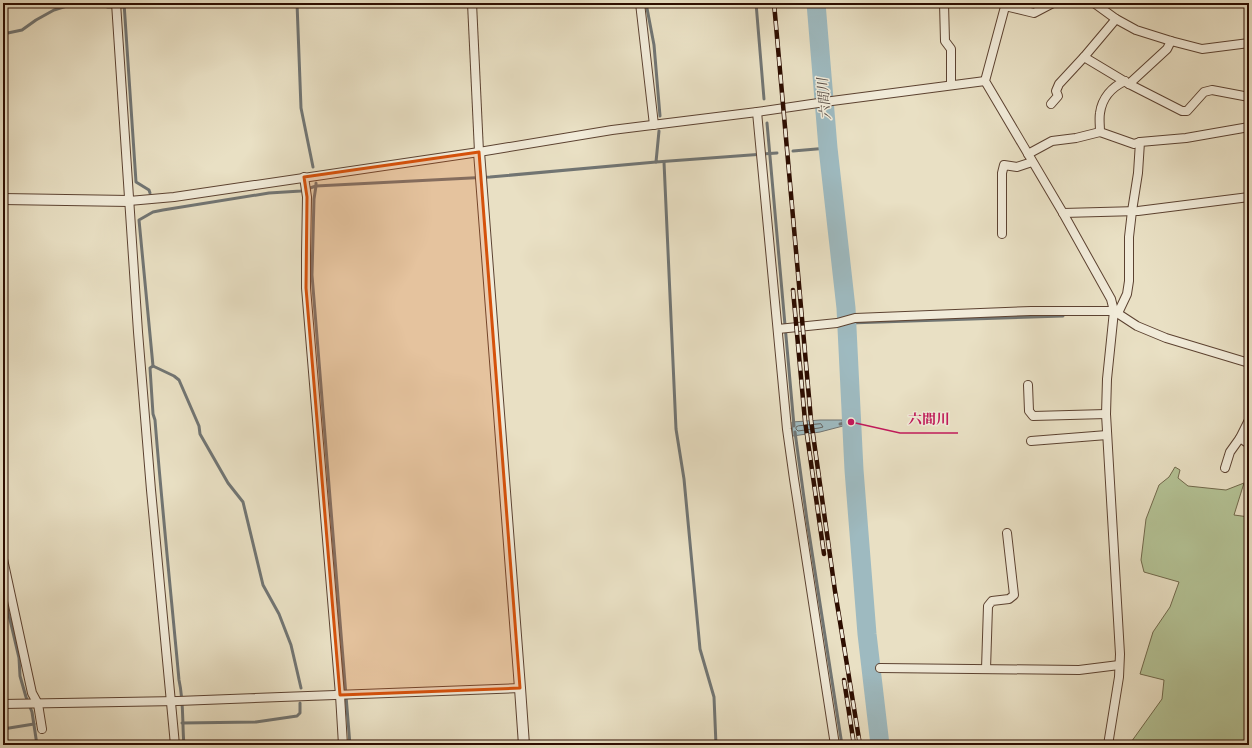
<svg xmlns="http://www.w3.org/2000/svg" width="1252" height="748" font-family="'Libre Caslon Text','Noto Serif JP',serif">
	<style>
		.green { fill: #b4c396; stroke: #70684b }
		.water { fill: #9ebac0; stroke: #717573 }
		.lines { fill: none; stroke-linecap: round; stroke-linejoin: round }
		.shore { stroke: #666460; stroke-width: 1 }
		.stream { stroke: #717573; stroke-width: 3 }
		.river { stroke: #9ebac0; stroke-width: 19 }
		.minor-casing { stroke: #5c4231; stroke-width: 10 }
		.tertiary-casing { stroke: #5c4231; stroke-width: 12 }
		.minor { stroke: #f1ebd9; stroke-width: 8 }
		.tertiary { stroke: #f1ebd9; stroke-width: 10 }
		.rail-casing { stroke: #2d0d00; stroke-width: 4.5 }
		.rail { stroke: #f1ebd9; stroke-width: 3; stroke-dasharray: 9; stroke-linecap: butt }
		.marked { fill: #d5510b; fill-opacity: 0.2; stroke: #d5510b; stroke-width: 3; stroke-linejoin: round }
		.labels { text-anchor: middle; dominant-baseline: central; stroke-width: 3; stroke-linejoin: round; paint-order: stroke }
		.water-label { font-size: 14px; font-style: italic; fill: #554a43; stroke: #f1ebd9 }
		.leader { fill: none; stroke: #c2185b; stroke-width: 1.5 }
		.callout-dot { fill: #c2185b; stroke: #f1ebd9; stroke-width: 1.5 }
		.callout-label { font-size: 14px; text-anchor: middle; font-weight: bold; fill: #c2185b; stroke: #f1ebd9; stroke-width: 3; stroke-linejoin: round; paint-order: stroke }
	</style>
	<rect width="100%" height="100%" fill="#e9e0c4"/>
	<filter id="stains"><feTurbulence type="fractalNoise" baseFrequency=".005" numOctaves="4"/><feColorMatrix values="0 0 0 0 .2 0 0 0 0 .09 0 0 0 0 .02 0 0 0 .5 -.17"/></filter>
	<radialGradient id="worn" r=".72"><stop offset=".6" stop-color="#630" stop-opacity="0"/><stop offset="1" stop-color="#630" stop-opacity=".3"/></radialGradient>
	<!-- green -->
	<path class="green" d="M1175,467L1180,470L1178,478L1188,486L1226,490L1244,483L1234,515L1249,517V745H1129L1162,699L1164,680L1140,674L1153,632L1170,607L1179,582L1144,572L1141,560L1146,519L1159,485L1169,477Z"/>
	<!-- water -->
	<path class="water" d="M820,420H842L843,426L820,432L793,436L792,422Z"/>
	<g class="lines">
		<!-- shore -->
		<path class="shore" d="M821,424L823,427L819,428L798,431L796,429V427L798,426Z"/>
		<!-- stream -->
		<g class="stream">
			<path d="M94,3L108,7H124"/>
			<path d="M124,3L136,182L149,190L150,193"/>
			<path d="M297,3L301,108L313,167"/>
			<path d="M646,3L654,45L660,116"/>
			<path d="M756,3L764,99"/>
			<path d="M3,34L22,30L36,20L54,10L73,4L93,3"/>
			<path d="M767,123L794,426"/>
			<path d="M659,131L656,162L777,153"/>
			<path d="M793,151L828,148"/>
			<path d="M664,162L676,429L684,479L700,649L714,697L716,745"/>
			<path d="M316,183V186L314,199L312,275L350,745"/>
			<path d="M849,323L1063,316"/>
			<path d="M153,366L174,376L179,380L199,426L200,434L228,483L243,502L263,585L279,614L291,645L301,688"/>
			<path d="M840,424L851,422"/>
			<path d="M795,432L807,520L842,745"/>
			<path d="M3,590L19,658L20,676L26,697L32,712L37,745"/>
			<path d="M182,723L256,722L297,716L300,713V703"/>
			<path d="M3,729L34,724"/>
			<path d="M184,745C182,723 184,702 179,680C171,594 162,507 155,420L153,414L150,368L153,366L139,220L153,212L163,210L269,193L301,191L316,186L490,177L656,162"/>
		</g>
		<!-- river -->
		<path class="river" d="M816,3L828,148L846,308L854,470L867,634L880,745"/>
		<!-- minor casing -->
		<g class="minor-casing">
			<g id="minor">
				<path d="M116,3L138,332L151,490L175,745"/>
				<path d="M472,3L479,152"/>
				<path d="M640,3L654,125"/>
				<path d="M944,3L945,41L951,49V85"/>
				<path d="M1006,3L985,81L1063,213L1111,299L1114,311L1107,379L1106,414L1120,654L1119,677L1108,745"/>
				<path d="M1094,3L1116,19L1136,30L1171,41L1202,49L1249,43"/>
				<path d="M1005,6L1034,13L1053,3"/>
				<path d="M1084,57L1129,84L1182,111H1187L1204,92L1212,90L1249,97"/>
				<path d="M1125,81C1112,87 1102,98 1100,113C1099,119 1100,126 1100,132L1134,144L1140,142"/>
				<path d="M1129,84L1167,49L1171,41"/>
				<path d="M1051,104L1058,96L1056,91L1059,84L1084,57L1116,19"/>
				<path d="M757,112L787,429L794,479L835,745"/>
				<path d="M1028,154L1052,141L1076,138L1100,132"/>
				<path d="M304,177L307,197L306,254V288L340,695L343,745"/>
				<path d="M129,201L174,197L479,152L612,130L757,112L832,101L985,81"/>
				<path d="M1063,213L1138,211L1249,197"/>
				<path d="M1002,234V173L1004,165L1017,167L1032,162"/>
				<path d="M1118,313L1127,294L1129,281V237L1132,211L1138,173L1140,142L1186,138L1249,127"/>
				<path d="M778,329L837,323L855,318L1031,311H1114L1137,326L1166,338L1249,363"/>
				<path d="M1028,385L1029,411L1033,416L1106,414"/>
				<path d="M1240,438L1249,444"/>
				<path d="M1031,441L1107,435"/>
				<path d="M1225,468L1230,452L1240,438L1249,420"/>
				<path d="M3,559L32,693L38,704L42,729"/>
				<path d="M880,668L1079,670L1119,665"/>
				<path d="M986,669L988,606L992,601L1009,599L1014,595L1007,533"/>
				<path d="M3,704L178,701L520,688"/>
			</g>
		</g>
		<!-- tertiary casing -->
		<g class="tertiary-casing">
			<g id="tertiary">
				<path d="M479,152L520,688L524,745"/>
				<path d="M3,199L129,201"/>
			</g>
		</g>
		<!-- minor -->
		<use href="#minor" class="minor"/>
		<!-- tertiary -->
		<use href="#tertiary" class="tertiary"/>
		<!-- rail casing -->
		<g class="rail-casing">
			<g id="rail">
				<path d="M774,3L811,420L835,591L860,745"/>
				<path d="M793,290L805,421L824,554"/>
				<path d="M844,680L854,745"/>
			</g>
		</g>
		<!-- rail -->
		<use href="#rail" class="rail"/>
	</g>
	<!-- marked area -->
	<path class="marked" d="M479,152L520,688L340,695L306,288L307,197L304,177Z"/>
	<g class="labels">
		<!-- water labels -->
		<g class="water-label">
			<text transform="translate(824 99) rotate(-95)">六間川</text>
		</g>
	</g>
	<!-- callouts -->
	<path class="leader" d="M851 422L900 433H958"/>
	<circle class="callout-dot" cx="851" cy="422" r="4"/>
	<g class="callout-label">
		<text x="929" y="424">六間川</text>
	</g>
	<!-- margin -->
	<rect width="1252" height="748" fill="none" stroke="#e9e0c4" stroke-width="16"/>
	<rect x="4" y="4" width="1244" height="740" fill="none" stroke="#2d0d00" stroke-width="2"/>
	<rect x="8" y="8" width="1236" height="732" fill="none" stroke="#2d0d00"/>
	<rect width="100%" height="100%" filter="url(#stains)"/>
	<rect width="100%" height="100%" fill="url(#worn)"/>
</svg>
